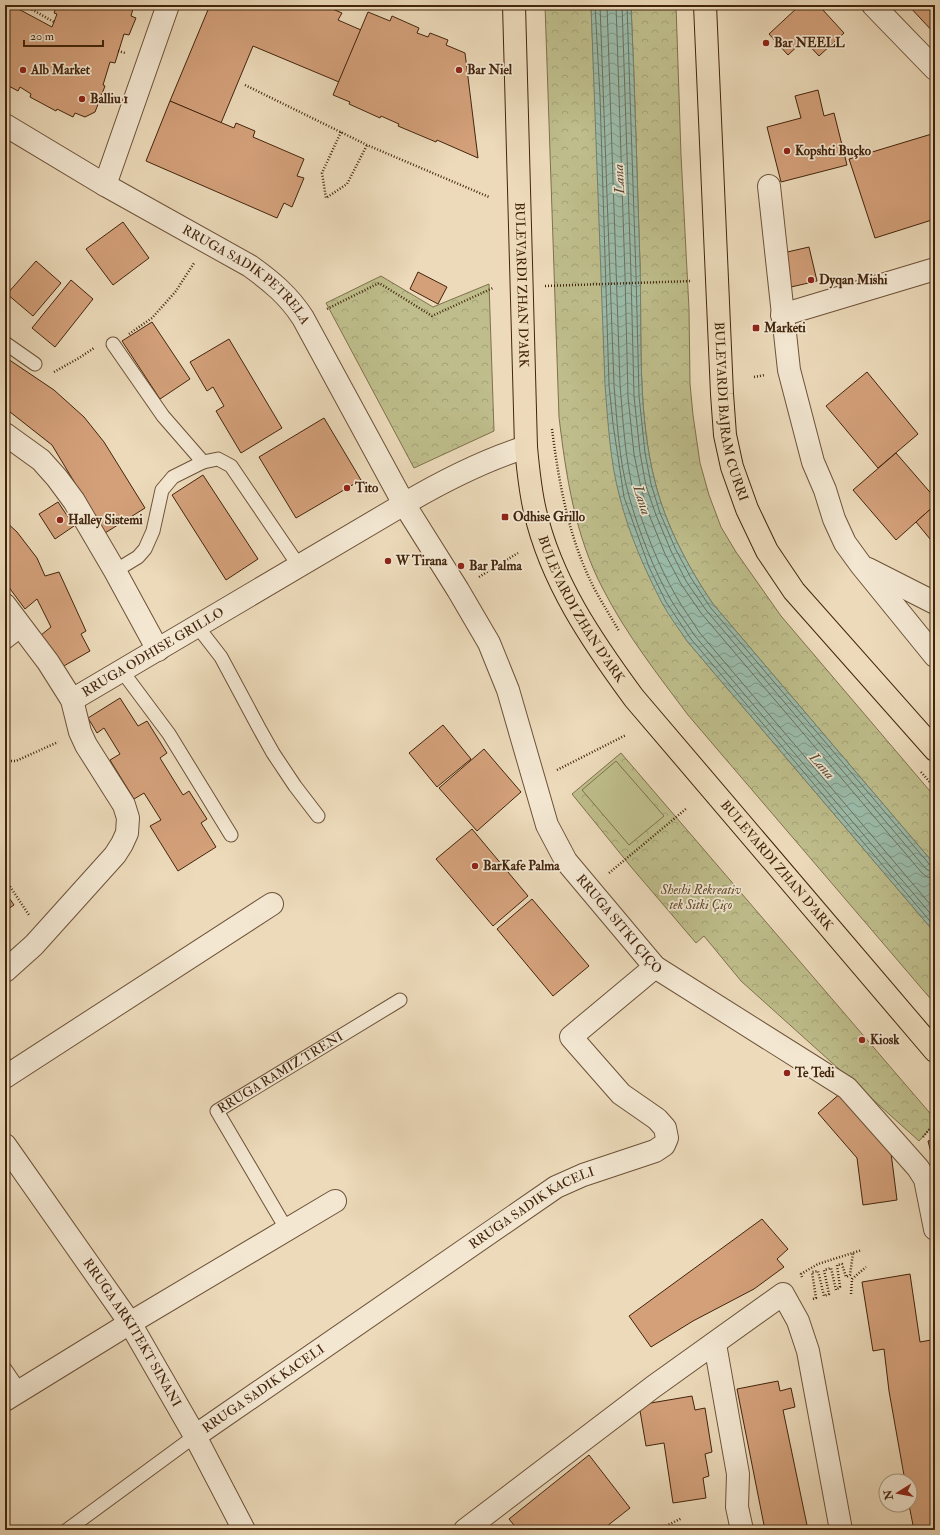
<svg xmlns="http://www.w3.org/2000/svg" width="940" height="1535" font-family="'IM FELL Double Pica',serif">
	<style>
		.forest { fill: url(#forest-crowns); stroke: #80714c }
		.pitch { fill: #bebd8b; stroke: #80714c }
		.water { fill: url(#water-waves); stroke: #777f6b }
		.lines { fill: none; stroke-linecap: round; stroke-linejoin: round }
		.shore { stroke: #6e705b; stroke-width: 1 }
		.building { fill: #d3a07a; stroke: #43250c }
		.service-casing { stroke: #6d5238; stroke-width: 15 }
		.minor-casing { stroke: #6d5238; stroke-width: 24 }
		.tertiary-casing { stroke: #6d5238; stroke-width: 24 }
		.primary-casing { stroke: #43250c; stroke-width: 24 }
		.path { stroke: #43250c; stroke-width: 2.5; stroke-dasharray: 1 2; stroke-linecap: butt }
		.service { stroke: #f3e7d2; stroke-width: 13 }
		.minor { stroke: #f3e7d2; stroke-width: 22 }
		.tertiary { stroke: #f3e7d2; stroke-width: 22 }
		.primary { stroke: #ecdaba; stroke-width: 22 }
		.poi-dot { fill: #8f2418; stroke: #f3e7d2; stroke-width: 1.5 }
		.labels { text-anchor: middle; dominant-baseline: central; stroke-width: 3.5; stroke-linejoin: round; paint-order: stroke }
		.poi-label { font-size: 13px; font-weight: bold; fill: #43250c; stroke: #f3e7d2; text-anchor: start }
		.street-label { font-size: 13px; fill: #43250c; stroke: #f3e7d2 }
		.park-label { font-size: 13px; font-style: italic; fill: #624b2c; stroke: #f3e7d2 }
		.water-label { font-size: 14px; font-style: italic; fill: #594a34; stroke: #f3e7d2 }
	</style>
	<defs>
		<pattern id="forest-crowns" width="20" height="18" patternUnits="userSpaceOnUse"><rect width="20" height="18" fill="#bebd8b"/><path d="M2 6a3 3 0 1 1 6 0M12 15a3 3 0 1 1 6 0" fill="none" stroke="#a4a277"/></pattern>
		<pattern id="water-waves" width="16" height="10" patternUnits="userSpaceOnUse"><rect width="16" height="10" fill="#9abbaa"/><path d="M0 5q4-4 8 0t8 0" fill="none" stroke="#7f9889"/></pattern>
	</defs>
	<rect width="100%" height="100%" fill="#ecdaba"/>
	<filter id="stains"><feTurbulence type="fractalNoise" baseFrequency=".005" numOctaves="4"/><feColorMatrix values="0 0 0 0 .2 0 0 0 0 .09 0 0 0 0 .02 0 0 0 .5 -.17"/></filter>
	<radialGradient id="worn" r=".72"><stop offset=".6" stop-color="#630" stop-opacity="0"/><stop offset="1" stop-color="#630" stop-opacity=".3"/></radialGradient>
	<!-- forest -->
	<g class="forest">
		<path d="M545,5H591L603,292L604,348L609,424L615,469L620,498L646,569L663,604L687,641L935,933V1004L688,715C658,675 626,634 603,589C575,536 566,476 559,417Z"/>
		<path d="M631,5H676L681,155L689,309L690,384L693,415L700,463L709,495L721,527L736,552L781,616L935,797V865L713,604C688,567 666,526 655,482C637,411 642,337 640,264C637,178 635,91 631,5Z"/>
		<path d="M381,276L433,307L489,284L494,431L414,468L326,303Z"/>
		<path d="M621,753L935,1119V1123L919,1141L741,981L704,936L696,943L632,868L572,794Z"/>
	</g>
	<!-- pitch -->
	<path class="pitch" d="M616,761L664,816L629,845L582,790Z"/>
	<!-- water -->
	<path class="water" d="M591,5H631C635,91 637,178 640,264C642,337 637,411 655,482C666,526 688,567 713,604L935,865V933L687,641C679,629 669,616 662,603C645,570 629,534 620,498C610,462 608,422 605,385Z"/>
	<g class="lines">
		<!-- shore -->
		<g class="shore">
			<path d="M595,5L600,96L609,385L613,424L624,497L649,567L666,602L691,639L935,927"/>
			<path d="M600,5L614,385C617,421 619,461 629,496C638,529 654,571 671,600C678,612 687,624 695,636L935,919"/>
			<path d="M607,5L620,384C623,421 625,459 634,494C643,527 659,567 676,596C683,609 692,620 699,632L935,910"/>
			<path d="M616,5L625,275L628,397L634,454L641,488L650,517L665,554L681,584L701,613L922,873L927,877L935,878"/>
			<path d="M622,5L631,275L634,396L640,453L646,486L656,515L671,551L686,581L706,610L926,869L930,871L935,872"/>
			<path d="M627,5L636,274L639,396L645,453L651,484L660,513L676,550L691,578L710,607L930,865L935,867"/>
		</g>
	</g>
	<!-- building -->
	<g class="building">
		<path d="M5,5H11L52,27L57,14L54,13L57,5H134L131,16L136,18L129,35L124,34L115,63L110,62L103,85L105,86L95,112L85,117L75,113L73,117L57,109L56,111L30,97L31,94L20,87L18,91L5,84Z"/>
		<path d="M210,5H323L342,13L338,20L361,30L339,82L253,46L221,123L170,101Z"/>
		<path d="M796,5H826L822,9L844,33L819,56L804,40L788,55L769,34L798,7Z"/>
		<path d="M908,5H935V34Z"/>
		<path d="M368,12L390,21L392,16L419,28L417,33L428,37L430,33L448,40L446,45L465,53L478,158L437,140L436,142L398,126L399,124L381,116L380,118L349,104L350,102L333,95Z"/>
		<path d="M818,90L824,116L834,113L847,165L781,182L767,127L801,118L795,96Z"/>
		<path d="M170,101L234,128L236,123L255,131L253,137L304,159L297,176L304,178L292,207L284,203L277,218L146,161Z"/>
		<path d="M935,133V219L875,238L849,159Z"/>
		<path d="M123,222L149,258L113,285L86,249Z"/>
		<path d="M809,247L817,281L791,287L783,253Z"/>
		<path d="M36,261L61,283L33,316L7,294Z"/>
		<path d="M418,272L447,287L438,304L410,289Z"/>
		<path d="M71,280L93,299L55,347L32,328Z"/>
		<path d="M152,322L190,379L160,399L122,341Z"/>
		<path d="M229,339L282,428L241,453L216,411L224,406L213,387L207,391L190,362Z"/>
		<path d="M5,357L54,390L84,417L104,442L145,508L105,533L52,445L5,408Z"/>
		<path d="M867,372L918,434L878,468L826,406Z"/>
		<path d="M324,418L361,480L296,518L259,457Z"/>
		<path d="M896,453L935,498V505L896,540L853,490Z"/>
		<path d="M203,475L258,559L226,580L172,495Z"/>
		<path d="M58,502L74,526L55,539L39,514Z"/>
		<path d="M935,505V545L916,522Z"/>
		<path d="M5,521L17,532L37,558L45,576L59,572L86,631L81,634L90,651L62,667L41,635L51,627L37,599L25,609L5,582Z"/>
		<path d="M120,698L138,726L147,721L167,753L160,758L183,795L189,791L207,819L201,823L216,847L178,871L150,826L161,820L144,793L134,799L110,760L120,754L104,728L97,733L88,718Z"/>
		<path d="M443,725L471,759L437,787L409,753Z"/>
		<path d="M484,749L521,792L477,831L439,788Z"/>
		<path d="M472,829L528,896L493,926L436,859Z"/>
		<path d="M5,892L14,905L5,911Z"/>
		<path d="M532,899L589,966L553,996L497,929Z"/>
		<path d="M843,1091L890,1145L897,1200L863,1205L857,1158L818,1113Z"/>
		<path d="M935,1139V1168L928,1141Z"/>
		<path d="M762,1219L788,1249L777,1259L784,1267L754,1289L693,1321L651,1347L629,1316Z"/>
		<path d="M910,1274L920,1342L931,1340L935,1376V1530H914L909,1505L910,1481H905L889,1391L884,1349L873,1351L862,1282Z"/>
		<path d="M778,1381L780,1391L791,1388L795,1407L783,1410L808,1530H765L737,1389Z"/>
		<path d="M692,1396L695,1410L705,1408L712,1452L705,1454L709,1476L703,1478L706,1498L673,1503L664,1443L646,1446L639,1405Z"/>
		<path d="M589,1455L630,1508L602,1530H518L509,1519Z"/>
	</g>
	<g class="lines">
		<!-- service casing -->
		<g class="service-casing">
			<g id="service">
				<path d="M5,343L35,364"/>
				<path d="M113,344L163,416L203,462"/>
				<path d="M115,571L138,557L145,549L153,531L162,490L173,477L203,462L218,459L231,466L299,566"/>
				<path d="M197,626L221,657L259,728L273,753L295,786L318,816"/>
				<path d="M5,643L23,629"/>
				<path d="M122,671L169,734L231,835"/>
				<path id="s1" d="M287,1230L217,1111L400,1000"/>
				<path d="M5,1369L20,1391"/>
				<path d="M67,1530L195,1436"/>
			</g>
		</g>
		<!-- minor casing -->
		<g class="minor-casing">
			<g id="minor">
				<path d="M873,5L935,69"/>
				<path d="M769,186L789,370L813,462L825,490L834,519L845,543L861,565L935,656"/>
				<path d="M782,315L935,269"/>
				<path d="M5,434L41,460L57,478L74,501L115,571L158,650"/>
				<path d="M868,569L935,603"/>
				<path d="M5,605L48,662L72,700L80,732L86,745L124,805L128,818L127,833L122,844L115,855L34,945L5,971"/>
				<path id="s2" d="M72,700L404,504L458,590L489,643L508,690L547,825L566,861L655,967L847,1088L918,1168L925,1179L935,1229"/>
				<path d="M5,1077L272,904"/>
				<path id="s3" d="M5,1145L130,1323L195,1436L244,1530"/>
				<path d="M715,1344L738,1474L737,1507L742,1530"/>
				<path d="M5,1400L130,1323L335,1201"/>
				<path id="s4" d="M195,1436L556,1187L583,1175L655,1151L664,1145L667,1138L665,1128L657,1119L621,1094L571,1037L655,967"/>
				<path d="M465,1530L653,1387L783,1294L798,1321L808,1351L841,1530"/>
			</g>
		</g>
		<!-- tertiary casing -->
		<g class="tertiary-casing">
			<g id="tertiary">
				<path id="s5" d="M5,125L105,185L250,266C271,281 289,296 303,318L404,504C443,481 482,461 526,447"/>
				<path d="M105,185L168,5"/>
			</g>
		</g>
		<!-- primary casing -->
		<g class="primary-casing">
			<g id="primary">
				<path id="s6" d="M514,5L526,447C528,469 530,490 535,511C551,581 592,641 634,698L935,1051"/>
				<path id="s7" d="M705,5L722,394L725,435L732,467L747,509L767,551L794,591L935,750"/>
			</g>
		</g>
		<!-- path -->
		<g class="path">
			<path d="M24,5L54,22"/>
			<path d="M118,51L125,53"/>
			<path d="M245,85L367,145L489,197"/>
			<path d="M341,132L322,173L326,198L347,184L367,145"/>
			<path d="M545,286L692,281"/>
			<path d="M327,309L379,283L432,316L493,288"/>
			<path d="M129,334L152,318L176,291L194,263"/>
			<path d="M54,372L79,358L94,348"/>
			<path d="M754,377L765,375"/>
			<path d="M552,429C559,484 569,539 594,588C602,603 611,617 619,631"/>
			<path d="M479,577L518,553"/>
			<path d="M5,761H16L58,742"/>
			<path d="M557,770L626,735"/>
			<path d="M921,772L935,788"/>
			<path d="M609,873L687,808"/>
			<path d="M5,879L29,915"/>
			<path d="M923,1137L935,1123"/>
			<path d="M802,1277L801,1274L818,1264L862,1250"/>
			<path d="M851,1294L852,1279L866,1267"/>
			<path d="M813,1299L816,1298L812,1272L818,1271L824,1296L829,1294L824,1270L831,1268L836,1290L840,1287L837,1265L842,1264L846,1277L850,1275L853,1253"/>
			<path d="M658,1530L682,1518"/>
		</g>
		<!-- service -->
		<use href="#service" class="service"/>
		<!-- minor -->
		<use href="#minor" class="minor"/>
		<!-- tertiary -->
		<use href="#tertiary" class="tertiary"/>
		<!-- primary -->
		<use href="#primary" class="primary"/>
	</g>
	<!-- markers -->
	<g class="poi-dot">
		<circle cx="766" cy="43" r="4"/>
		<circle cx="23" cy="70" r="4"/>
		<circle cx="459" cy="70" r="4"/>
		<circle cx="82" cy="99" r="4"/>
		<circle cx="787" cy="151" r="4"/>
		<circle cx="811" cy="280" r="4"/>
		<rect x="752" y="324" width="8" height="8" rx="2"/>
		<circle cx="347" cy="488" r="4"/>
		<rect x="501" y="513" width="8" height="8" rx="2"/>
		<circle cx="60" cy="520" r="4"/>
		<circle cx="388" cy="561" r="4"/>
		<circle cx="461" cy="566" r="4"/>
		<circle cx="475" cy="866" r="4"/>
		<circle cx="862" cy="1040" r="4"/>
		<circle cx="787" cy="1073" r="4"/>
	</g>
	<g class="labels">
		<!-- poi labels -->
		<g class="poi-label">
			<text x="774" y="43">Bar NEELL</text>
			<text x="31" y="70">Alb Market</text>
			<text x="467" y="70">Bar Niel</text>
			<text x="90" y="99">Balliu 1</text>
			<text x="795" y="151">Kopshti Buçko</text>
			<text x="819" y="280">Dyqan Mishi</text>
			<text x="764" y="328">Marketi</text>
			<text x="355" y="488">Tito</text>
			<text x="513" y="517">Odhise Grillo</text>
			<text x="68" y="520">Halley Sistemi</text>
			<text x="396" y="561">W Tirana</text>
			<text x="469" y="566">Bar Palma</text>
			<text x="483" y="866">BarKafe Palma</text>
			<text x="870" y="1040">Kiosk</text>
			<text x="795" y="1073">Te Tedi</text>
		</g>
		<!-- street labels -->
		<g class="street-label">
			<text stroke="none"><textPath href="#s5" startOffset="285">RRUGA SADIK PETRELA</textPath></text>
			<text stroke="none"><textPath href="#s6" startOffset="280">BULEVARDI ZHAN D'ARK</textPath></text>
			<text stroke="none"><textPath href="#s7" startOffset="408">BULEVARDI BAJRAM CURRI</textPath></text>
			<text stroke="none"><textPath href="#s6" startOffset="616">BULEVARDI ZHAN D'ARK</textPath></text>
			<text stroke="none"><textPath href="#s2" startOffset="94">RRUGA ODHISE GRILLO</textPath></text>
			<text stroke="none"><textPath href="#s6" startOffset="940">BULEVARDI ZHAN D'ARK</textPath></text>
			<text stroke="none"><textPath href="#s2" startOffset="863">RRUGA SITKI ÇIÇO</textPath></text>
			<text stroke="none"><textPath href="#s1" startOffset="212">RRUGA RAMIZ TRENI</textPath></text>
			<text stroke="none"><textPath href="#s4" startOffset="407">RRUGA SADIK KACELI</textPath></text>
			<text stroke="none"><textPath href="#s3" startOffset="227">RRUGA ARKITEKT SINANI</textPath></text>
			<text stroke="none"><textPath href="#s4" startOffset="83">RRUGA SADIK KACELI</textPath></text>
		</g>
		<!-- park labels -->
		<g class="park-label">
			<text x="701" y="890">Sheshi Rekreativ<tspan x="701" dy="15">tek Sitki Çiço</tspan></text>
		</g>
		<!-- water labels -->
		<g class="water-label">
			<text transform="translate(619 179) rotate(-93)">Lana</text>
			<text transform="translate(642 500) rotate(73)">Lana</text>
			<text transform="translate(822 766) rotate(49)">Lana</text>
		</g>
	</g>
	<!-- margin -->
	<rect width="940" height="1535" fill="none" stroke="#ecdaba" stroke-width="20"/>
	<rect x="6" y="6" width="928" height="1523" fill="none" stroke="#43250c" stroke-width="2"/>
	<rect x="10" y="10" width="920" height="1515" fill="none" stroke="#43250c"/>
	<!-- north arrow -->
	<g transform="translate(898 1493) rotate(259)"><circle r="19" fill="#f3e7d2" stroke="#ad9983"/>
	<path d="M0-3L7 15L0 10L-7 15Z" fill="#8f2418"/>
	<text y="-6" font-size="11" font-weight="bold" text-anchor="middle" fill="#43250c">N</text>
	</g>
	<!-- scale -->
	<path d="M24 40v6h79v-6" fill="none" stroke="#43250c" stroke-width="2"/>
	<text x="30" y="40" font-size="12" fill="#43250c" stroke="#f3e7d2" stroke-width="3" paint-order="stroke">20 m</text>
	<rect width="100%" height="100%" filter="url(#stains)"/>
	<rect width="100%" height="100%" fill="url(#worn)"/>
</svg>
